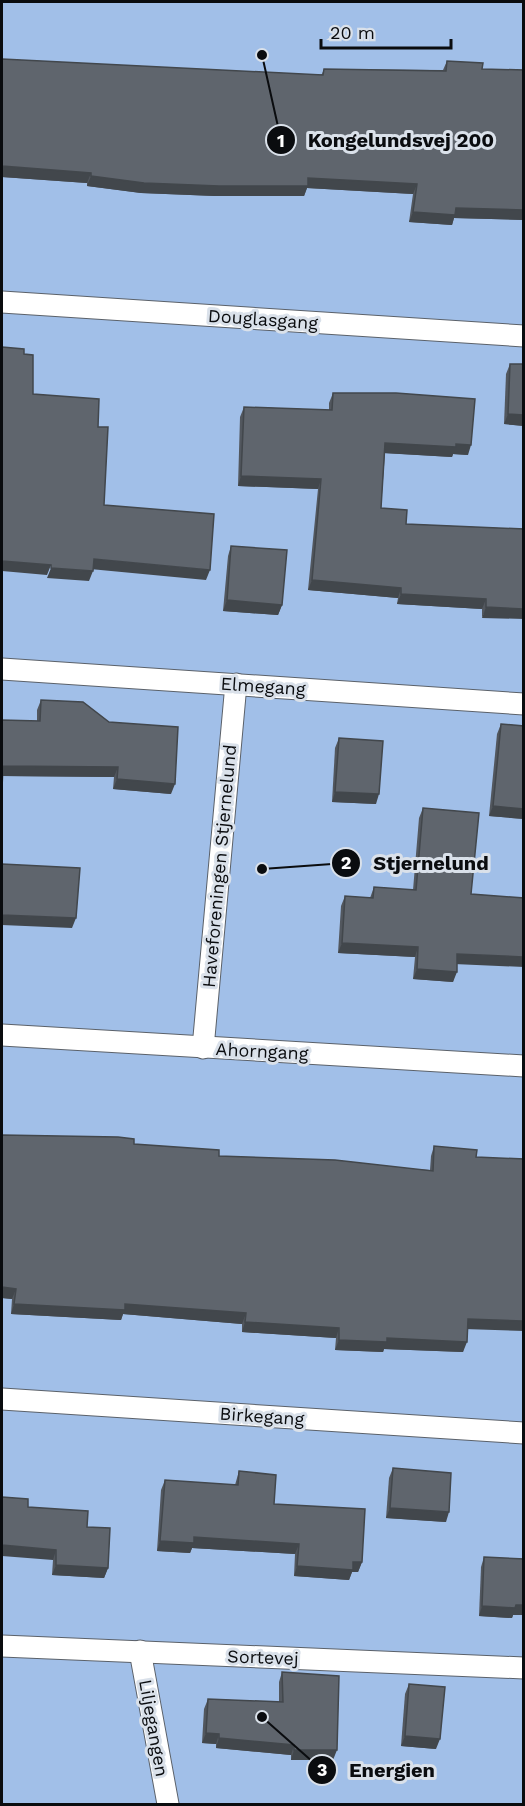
<svg xmlns="http://www.w3.org/2000/svg" width="525" height="1806" font-family="'Work Sans',sans-serif">
	<style>
		.green { fill: #a1bfe8 }
		.lines { fill: none; stroke-linecap: round; stroke-linejoin: round }
		.service-casing { stroke: #5b6169; stroke-width: 23 }
		.service { stroke: #fff; stroke-width: 21 }
		.wall { fill: #52575e }
		.shaded-wall { fill: #42474c }
		.building { fill: #5f656d; stroke: #42474c; stroke-width: 1.5 }
		.labels { text-anchor: middle; dominant-baseline: central; stroke-width: 6; stroke-linejoin: round; paint-order: stroke }
		.street-label { font-size: 18px; fill: #0a0c0f; stroke: #dae1ea }
		.leader { fill: none; stroke: #0a0c0f; stroke-width: 2 }
		.callout-dot { fill: #0a0c0f; stroke: #dae1ea; stroke-width: 2 }
		.mark-label { font-size: 18px; text-anchor: middle; font-weight: bold; fill: #fff }
		.callout-label { font-size: 20px; text-anchor: middle; font-weight: bold; fill: #0a0c0f; stroke: #dae1ea; stroke-width: 6; stroke-linejoin: round; paint-order: stroke }
	</style>
	<rect width="100%" height="100%" fill="#dae1ea"/>
	<!-- green -->
	<rect class="green" x="2" y="2" width="521" height="1802"/>
	<g class="lines">
		<!-- service casing -->
		<g class="service-casing">
			<g id="service">
				<path d="M2,302L524,336"/>
				<path d="M2,669L524,704"/>
				<path d="M2,1035L524,1066"/>
				<path d="M203,1048L236,684"/>
				<path d="M2,1399L524,1433"/>
				<path d="M2,1646L524,1668"/>
				<path d="M140,1651L168,1804"/>
			</g>
		</g>
		<!-- service -->
		<use href="#service" class="service"/>
	</g>
	<!-- wall -->
	<g class="wall">
		<path d="M447,61L482,69L524,70V220L454,218L452,225L409,222L413,194L307,188L304,196H215L141,193L87,186V183L2,177L322,74L324,69L443,70Z"/>
		<path d="M510,364H524V426L504,424L506,374Z"/>
		<path d="M333,393L468,455L453,454L452,457L385,453L381,508L406,524L524,529L482,618V609L397,604L398,598L308,590L318,489L238,486L240,417L244,407L329,410V403Z"/>
		<path d="M231,546L282,605L278,615L223,611L228,556Z"/>
		<path d="M41,700L171,794L113,789L114,777L2,776L37,721V710Z"/>
		<path d="M501,724L524,726V819L489,816L497,734Z"/>
		<path d="M339,738L376,804L332,802L335,748Z"/>
		<path d="M423,808L457,964L453,982L413,979L415,957L338,953L341,906L345,896L370,898L374,887L413,890L419,818Z"/>
		<path d="M134,1144L219,1156L430,1170L431,1156L434,1146L467,1329L463,1352L384,1349L383,1352L335,1350L336,1338L242,1332V1324L123,1314L121,1320L11,1314L12,1299L2,1298Z"/>
		<path d="M393,1468L446,1522L386,1518L389,1478Z"/>
		<path d="M239,1471L274,1504L362,1562L358,1572H352L349,1580L294,1576L295,1554L192,1548L190,1553L157,1551L161,1490L165,1480L235,1485Z"/>
		<path d="M28,1507L87,1527L108,1568L104,1578L52,1575L53,1560Z"/>
		<path d="M484,1557L513,1615L512,1618L479,1616L481,1567Z"/>
		<path d="M282,1672L333,1760H291V1755L216,1748V1744L202,1743L204,1709L208,1699L279,1702V1682Z"/>
		<path d="M409,1684L436,1749L401,1746L405,1694Z"/>
	</g>
	<!-- shaded-wall -->
	<g class="shaded-wall">
		<path d="M2,166L91,173L87,183L2,177Z"/>
		<path d="M91,176L308,178L417,184L413,194L307,188L304,196H215L141,193L87,186Z"/>
		<path d="M456,208L524,210V220L454,218L452,225L409,222L413,212Z"/>
		<path d="M508,414L524,415V426L504,424Z"/>
		<path d="M385,443L456,444L471,445L468,455L453,454L452,457L382,453Z"/>
		<path d="M241,476L321,479L318,489L238,486Z"/>
		<path d="M94,559L210,570L206,580L90,569Z"/>
		<path d="M2,561L51,565L47,575L2,571Z"/>
		<path d="M51,568L93,571L89,581L47,578Z"/>
		<path d="M312,580L401,588L398,598L308,590Z"/>
		<path d="M401,594L486,599L482,609L397,604Z"/>
		<path d="M227,600L282,605L278,615L223,611Z"/>
		<path d="M486,607L524,609V619L482,618Z"/>
		<path d="M3,766L118,767L114,777L2,776Z"/>
		<path d="M117,779L175,784L171,794L113,789Z"/>
		<path d="M335,792L379,794L376,804L332,802Z"/>
		<path d="M493,806L524,809V819L489,816Z"/>
		<path d="M2,915L76,918L72,928L2,925Z"/>
		<path d="M342,943L418,947L415,957L338,953Z"/>
		<path d="M457,954L524,957V967L454,964Z"/>
		<path d="M417,969L457,972L453,982L413,979Z"/>
		<path d="M2,1287L16,1289L12,1299L2,1298Z"/>
		<path d="M14,1304H125L246,1313L242,1324L123,1314L121,1320L11,1314Z"/>
		<path d="M468,1319L524,1321V1331L464,1329Z"/>
		<path d="M245,1322L339,1328L336,1338L242,1332Z"/>
		<path d="M387,1338L467,1342L463,1352L384,1349L383,1352L335,1350L339,1340Z"/>
		<path d="M390,1508L449,1512L446,1522L386,1518Z"/>
		<path d="M194,1537L299,1544L295,1554L192,1548L190,1553L157,1551L160,1541Z"/>
		<path d="M2,1545L56,1550L53,1560L2,1556Z"/>
		<path d="M353,1562H362L358,1572H352L349,1580L294,1576L297,1566Z"/>
		<path d="M56,1565L108,1568L104,1578L52,1575Z"/>
		<path d="M516,1605H524V1615H513L512,1618L479,1616L482,1606Z"/>
		<path d="M206,1733L219,1734L216,1744L202,1743Z"/>
		<path d="M405,1736L440,1739L436,1749L401,1746Z"/>
		<path d="M219,1738L294,1745L291,1755L216,1748Z"/>
		<path d="M294,1750H337L333,1760H291Z"/>
	</g>
	<!-- building -->
	<g class="building">
		<path d="M2,59L323,75L324,69L446,71L447,61L483,63L482,69L524,70V210L456,208L455,215L413,212L417,184L308,178V186H219L144,183L91,176V173L2,166Z"/>
		<path d="M2,347L24,349V354L33,355V394L99,399L98,427H108L104,505L214,514L210,570L94,559L93,571L51,568V565L2,561Z"/>
		<path d="M510,364H524V415L508,414Z"/>
		<path d="M333,393H396L475,399L471,445L456,444V447L385,443L381,508L407,510L406,524L524,529V609L486,607V599L401,594V588L312,580L321,479L241,476L244,407L332,410Z"/>
		<path d="M231,546L287,550L282,605L227,600Z"/>
		<path d="M41,700L83,702L109,722L178,727L175,784L117,779L118,767L3,766L2,788V720L40,721Z"/>
		<path d="M501,724L524,726V809L493,806Z"/>
		<path d="M339,738L383,741L379,794L335,792Z"/>
		<path d="M423,808L479,813L471,894L524,898V957L457,954V972L417,969L418,947L342,943L345,896L373,898L374,887L416,890Z"/>
		<path d="M2,864L80,868L76,918L2,915Z"/>
		<path d="M2,1135L118,1137L134,1139V1144L219,1150V1156L335,1160L433,1171L434,1146L477,1150L476,1157L524,1159V1321L468,1319L467,1342L387,1338V1342L339,1340V1328L245,1322L246,1313L125,1304V1310L14,1304L16,1289L2,1287Z"/>
		<path d="M393,1468L451,1473L449,1512L390,1508Z"/>
		<path d="M239,1471L276,1475L274,1504L365,1509L362,1562H353V1570L297,1566L299,1544L194,1537V1543L160,1541L165,1480L238,1485Z"/>
		<path d="M2,1497L28,1499V1507L88,1511L87,1527L110,1528L108,1568L56,1565V1550L2,1545Z"/>
		<path d="M484,1557L524,1559V1605H516L515,1608L482,1606Z"/>
		<path d="M282,1672L339,1676L337,1750H294V1745L219,1738V1734L206,1733L208,1699L283,1702Z"/>
		<path d="M409,1684L445,1687L440,1739L405,1736Z"/>
	</g>
	<g class="labels">
		<!-- street labels -->
		<g class="street-label">
			<text transform="translate(263 319) rotate(4)">Douglasgang</text>
			<text transform="translate(263 686) rotate(4)">Elmegang</text>
			<text transform="translate(219 866) rotate(-85)">Haveforeningen Stjernelund</text>
			<text transform="translate(262 1051) rotate(3)">Ahorngang</text>
			<text transform="translate(262 1416) rotate(4)">Birkegang</text>
			<text transform="translate(263 1657) rotate(2)">Sortevej</text>
			<text transform="translate(154 1728) rotate(80)">Liljegangen</text>
		</g>
	</g>
	<!-- callouts -->
	<path class="leader" d="M262 55L281 140M262 869L346 863M262 1717L322 1770"/>
	<g class="callout-dot">
		<circle cx="262" cy="55" r="6"/>
		<circle cx="262" cy="869" r="6"/>
		<circle cx="262" cy="1717" r="6"/>
		<circle cx="281" cy="140" r="15"/>
		<circle cx="346" cy="863" r="15"/>
		<circle cx="322" cy="1770" r="15"/>
	</g>
	<g class="mark-label">
		<text x="281" y="147">1</text>
		<text x="346" y="869">2</text>
		<text x="322" y="1776">3</text>
	</g>
	<g class="callout-label">
		<text x="401" y="147">Kongelundsvej 200</text>
		<text x="431" y="870">Stjernelund</text>
		<text x="392" y="1777">Energien</text>
	</g>
	<!-- border -->
	<rect width="525" height="1806" fill="none" stroke="#0a0c0f" stroke-width="6"/>
	<!-- scale -->
	<path d="M321 39v9h130v-9" fill="none" stroke="#0a0c0f" stroke-width="3"/>
	<text x="330" y="39" font-size="18" fill="#0a0c0f" stroke="#dae1ea" stroke-width="4.5" paint-order="stroke">20 m</text>
</svg>
